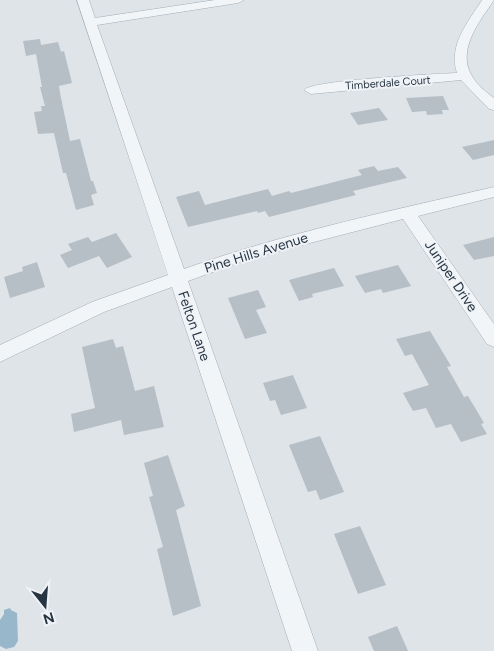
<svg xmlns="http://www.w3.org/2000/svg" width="494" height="651" font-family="Figtree,sans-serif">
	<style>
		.water { fill: #98b7cb }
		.building { fill: #b6bec6 }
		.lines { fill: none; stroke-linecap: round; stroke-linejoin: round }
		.minor-casing { stroke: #a4acb3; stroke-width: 1 }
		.minor { fill: #f2f5f7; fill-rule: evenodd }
		.labels { text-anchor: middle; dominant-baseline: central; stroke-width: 4; stroke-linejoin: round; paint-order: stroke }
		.far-street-label { font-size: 11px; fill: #273441; stroke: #eff3f7 }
		.street-label { font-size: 14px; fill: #273441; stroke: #eff3f7 }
	</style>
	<rect width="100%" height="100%" fill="#dfe4e9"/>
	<!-- water -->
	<path class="water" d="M10,608L11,610L17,613L18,641L14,647L6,649L0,646V620L4,614V610Z"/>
	<!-- building -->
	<g class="building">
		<path d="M40,39L41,45L58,42L61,52L64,51L72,83L59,86L60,93L70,141L80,139L91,181H93L97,193L91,195L94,205L76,210L66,173H63L54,133L38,134L34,112L42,111L41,106H45L40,87H42L36,54L26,56L23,41Z"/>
		<path d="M443,96L449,110H442L443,114L427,115L426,111L412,112L406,98Z"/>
		<path d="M379,108L388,120L358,125L350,113Z"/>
		<path d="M494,140V155L473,160L462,147Z"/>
		<path d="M374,166L378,171L398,167L407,178L353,191L356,195L269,217L265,211L258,213L257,211L188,227L176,197L199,191L205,205L268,189L272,196L289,191L291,193L362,175L358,170Z"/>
		<path d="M116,233L132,257L107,268L99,256L68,268L60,255L72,250L68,244L88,237L92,242Z"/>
		<path d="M494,237V256L474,260L463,245Z"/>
		<path d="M37,262L45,287L10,298L4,277L23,271L22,267Z"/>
		<path d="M398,265L411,286L383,293L381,289L365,293L355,276Z"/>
		<path d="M334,268L344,286L312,294L313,297L299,301L289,280Z"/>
		<path d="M258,290L266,307L256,310L267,333L245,339L228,298Z"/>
		<path d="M430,331L451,366L447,367L464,397L468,396L484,423L481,424L487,434L461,442L451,424L436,428L426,408L413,411L403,393L429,385L412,354L405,356L396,339Z"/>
		<path d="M113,339L116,348L123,346L135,391L154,386L164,427L124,435L121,420L74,432L71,414L95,408L82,347Z"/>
		<path d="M293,375L307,408L281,415L275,400L270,401L263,383Z"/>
		<path d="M320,436L344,492L320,500L316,490L308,492L289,445Z"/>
		<path d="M168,455L185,506L176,510L201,606L173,616L157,549L163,547L149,497L153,496L144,463Z"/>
		<path d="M360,526L386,585L358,594L334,534Z"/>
		<path d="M397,626L408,651H374L368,637Z"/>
	</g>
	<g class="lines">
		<!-- minor casing -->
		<g class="minor-casing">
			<g id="minor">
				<path d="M77,0H89L95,18L215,0H244L238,3L97,25L184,269C285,233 390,211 494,187V197L418,216L494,324V347L487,344L403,219L252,258L188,281L318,651H292L172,287L104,312L0,362V345L92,302L168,275Z"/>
				<path d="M482,0H494C480,21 456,50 472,76C477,85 486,92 494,98V110L489,109L461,80L311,94L304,90C312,80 436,74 457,73C448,45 468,22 482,0Z"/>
			</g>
		</g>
		<!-- minor -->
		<use href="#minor" class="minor"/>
	</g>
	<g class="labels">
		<!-- far-street labels -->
		<g class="far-street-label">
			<text transform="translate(388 83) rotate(-4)">Timberdale Court</text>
		</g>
		<!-- street labels -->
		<g class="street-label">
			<text transform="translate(256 253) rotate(-17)">Pine Hills Avenue</text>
			<text transform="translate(451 276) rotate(56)">Juniper Drive</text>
			<text transform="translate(194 326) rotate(71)">Felton Lane</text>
		</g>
	</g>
	<!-- north arrow -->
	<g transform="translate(45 606) rotate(163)" stroke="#eff3f7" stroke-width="4" paint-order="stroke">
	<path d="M0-4L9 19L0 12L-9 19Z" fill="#273441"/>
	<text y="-8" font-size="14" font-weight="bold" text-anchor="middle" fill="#273441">N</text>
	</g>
</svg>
